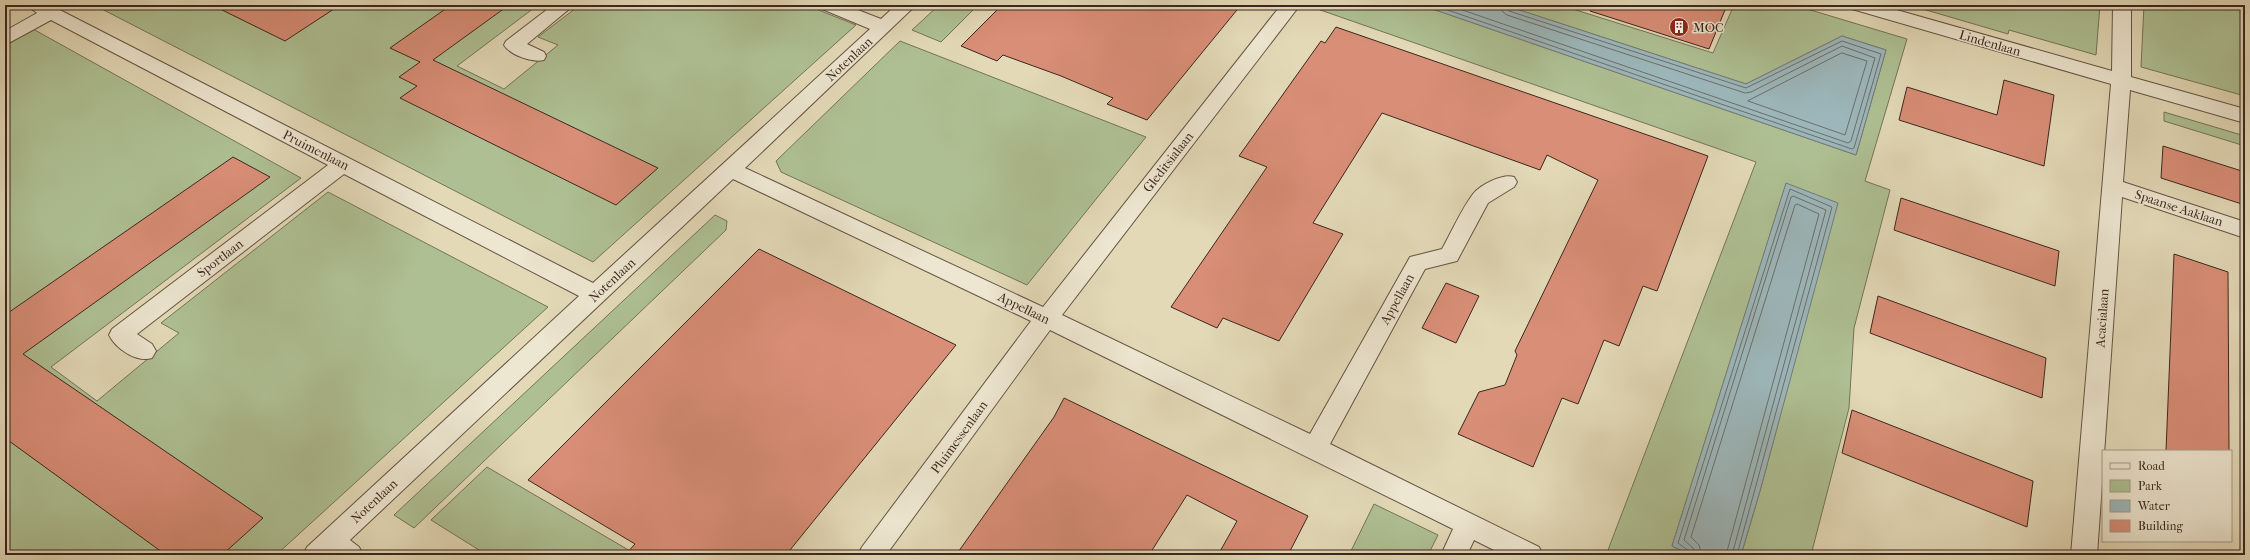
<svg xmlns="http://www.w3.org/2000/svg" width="2250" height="560" font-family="'IM FELL French Canon',serif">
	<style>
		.green { fill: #aec093; stroke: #747458 }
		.water { fill: #9cb7bb; stroke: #757d7c }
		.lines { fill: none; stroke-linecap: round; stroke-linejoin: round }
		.shore { stroke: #6c6f6c; stroke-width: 1 }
		.building { fill: #d98e77; stroke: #3b271e }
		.street-casing { stroke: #655444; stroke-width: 2 }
		.street { fill: #ede6d0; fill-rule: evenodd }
		.labels { text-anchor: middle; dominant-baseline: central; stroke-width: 3; stroke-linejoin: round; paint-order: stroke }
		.poi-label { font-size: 13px; fill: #3b271e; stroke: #ede6d0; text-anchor: start }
		.street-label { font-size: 13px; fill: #3b271e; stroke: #ede6d0 }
	</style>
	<rect width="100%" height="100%" fill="#e3d9b7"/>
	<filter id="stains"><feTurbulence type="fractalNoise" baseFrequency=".005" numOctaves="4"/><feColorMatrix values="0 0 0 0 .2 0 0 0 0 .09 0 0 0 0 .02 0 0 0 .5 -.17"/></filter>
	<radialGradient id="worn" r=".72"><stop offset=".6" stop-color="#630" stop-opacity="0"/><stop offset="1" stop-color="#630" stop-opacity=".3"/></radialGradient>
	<!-- green -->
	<g class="green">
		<path d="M94,5H538L457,66L504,89L558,45L538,37L580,5H806L856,25L593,262Z"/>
		<path d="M939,5H978L941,42L912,30Z"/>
		<path d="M1306,5H1421L1856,155L1886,50L1842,36L1746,84L1504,5H1560L1713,53L1734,5H1794L1907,39L1865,181L1890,190L1854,328L1849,408L1811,555H1741L1760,491L1837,203L1786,184L1672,546L1690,555H1620L1608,550L1756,162Z"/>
		<path d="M1909,5H2100L2096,55L2009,30L2008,34Z"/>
		<path d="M2144,5H2245V96L2141,67Z"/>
		<path d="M33,29L301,178L51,367L97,401L179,333L161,323L328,192L548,307L276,555H5V46Z"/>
		<path d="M900,41L1146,137L1027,285L781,172L776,161Z"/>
		<path d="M2164,112L2245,136V146L2164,121Z"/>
		<path d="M715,215L727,221L726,230L414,528L394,515Z"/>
		<path d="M487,467L637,555H487L431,520Z"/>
		<path d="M1374,504L1438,535L1428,555H1349Z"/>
	</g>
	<!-- water -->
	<g class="water">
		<path d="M1421,5H1504L1746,84L1842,36L1886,50L1856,155Z"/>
		<path d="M1786,183L1838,203L1760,491L1741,555H1690L1672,546Z"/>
	</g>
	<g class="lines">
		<!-- shore -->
		<g class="shore">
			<path d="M1433,5L1852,149L1854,148L1881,54L1842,41L1746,88L1509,11L1506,5"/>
			<path d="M1448,5L1848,143L1851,141L1875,58L1842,46L1751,92L1745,93L1507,15L1502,11L1501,5"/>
			<path d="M1842,53L1867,61L1845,135L1748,101Z"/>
			<path d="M1690,555L1689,551L1678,543L1790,189L1832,207L1737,555"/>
			<path d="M1696,555L1693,548L1684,540L1791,197L1793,196L1826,210L1732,555"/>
			<path d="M1702,555L1699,545L1691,537L1795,205L1797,204L1819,214L1726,555"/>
		</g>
	</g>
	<!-- building -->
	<g class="building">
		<path d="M212,5H340L285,41Z"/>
		<path d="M451,5H509L433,60L658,168L616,205L400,98L417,86L399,77L420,62L390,48Z"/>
		<path d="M1002,5H1241L1147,120L1107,104L1113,98L1061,76L1003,55L997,61L961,46Z"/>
		<path d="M1591,5H1727L1709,49L1590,11Z"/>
		<path d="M1336,27L1708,156L1657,291L1643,286L1619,346L1604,340L1578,404L1562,398L1533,467L1458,434L1479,392L1505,385L1517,355L1515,351L1598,180L1547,155L1540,170L1382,113L1313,223L1343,234L1279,341L1223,318L1217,328L1171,307L1267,167L1239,156L1321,41L1325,43Z"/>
		<path d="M2004,80L2054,95L2044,166L1899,120L1907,87L1997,115Z"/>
		<path d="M2163,146L2245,172V205L2161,178Z"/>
		<path d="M233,157L270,177L23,354L263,518L222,555H166L5,438V315Z"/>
		<path d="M1901,198L2059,251L2055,286L1894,230Z"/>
		<path d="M759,249L956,345L786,555H625L635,544L528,480Z"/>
		<path d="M2174,254L2228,272L2229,451H2166Z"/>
		<path d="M1446,283L1479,296L1456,343L1422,328Z"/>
		<path d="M1878,296L2046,358L2042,398L1870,333Z"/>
		<path d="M1064,398L1308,516L1288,555H1218L1237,521L1187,495L1149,555H956L1054,417Z"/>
		<path d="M1852,410L2033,481L2027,527L1842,453Z"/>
	</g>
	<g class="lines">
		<!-- street casing -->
		<g class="street-casing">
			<g id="street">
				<path d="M27,5H50L593,283L870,29L822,9L819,5H845L881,19L896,5H916L745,168L1043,307L1281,5H1300L1062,315L1310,434L1410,257L1442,249C1452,231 1461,210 1473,194C1480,185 1503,173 1514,177L1517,182L1514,187L1488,203L1457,261L1425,269L1330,444L1539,547L1543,555H1504L1474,540L1467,555H1441L1453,529L1050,330L886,555H858L862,547L1031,321L733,179L350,540L359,547L363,555H303L307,547L579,296L344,174L137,334L152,344L156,351L152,358C137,363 116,349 109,335L112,329L328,165L51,20L5,45V31L37,13Z"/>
				<path d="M553,5H574L527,44L544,52L546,56L544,60C532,63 510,55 504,45L506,41Z"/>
				<path d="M1849,5H1879L2112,71L2113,5H2131V77L2245,109V123L2130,90L2123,182L2245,222V238L2122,197L2097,555H2071L2111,84L1852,9Z"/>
			</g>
		</g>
		<!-- street -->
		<use href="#street" class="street"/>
	</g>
	<!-- icons -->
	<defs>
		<g id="building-disc" transform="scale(1)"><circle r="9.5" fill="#8f2418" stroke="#ede6d0"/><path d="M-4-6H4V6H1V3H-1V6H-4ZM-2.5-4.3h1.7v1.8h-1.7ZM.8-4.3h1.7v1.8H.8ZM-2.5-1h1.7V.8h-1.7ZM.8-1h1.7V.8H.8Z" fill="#fff"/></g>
	</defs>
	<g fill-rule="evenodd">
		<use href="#building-disc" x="1679" y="27"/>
	</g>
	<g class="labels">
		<!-- poi labels -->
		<g class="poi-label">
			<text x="1693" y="27">MOC</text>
		</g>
		<!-- street labels -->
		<g class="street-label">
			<text transform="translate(1990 43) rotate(16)">Lindenlaan</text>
			<text transform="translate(849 59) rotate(-43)">Notenlaan</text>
			<text transform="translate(316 150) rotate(27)">Pruimenlaan</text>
			<text transform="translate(1168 162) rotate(-52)">Gleditsialaan</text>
			<text transform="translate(2179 208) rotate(18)">Spaanse Aaklaan</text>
			<text transform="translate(220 258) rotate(-37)">Sportlaan</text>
			<text transform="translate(612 280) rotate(-43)">Notenlaan</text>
			<text transform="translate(1397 299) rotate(-61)">Appellaan</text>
			<text transform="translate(1024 308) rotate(26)">Appellaan</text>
			<text transform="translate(2102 318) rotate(-86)">Acacialaan</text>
			<text transform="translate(959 437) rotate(-54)">Pluimessenlaan</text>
			<text transform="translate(374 501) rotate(-43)">Notenlaan</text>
		</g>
	</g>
	<!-- margin -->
	<rect width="2250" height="560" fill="none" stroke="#e3d9b7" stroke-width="20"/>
	<rect x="6" y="6" width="2238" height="548" fill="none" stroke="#3b271e" stroke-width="2"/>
	<rect x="10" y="10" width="2230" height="540" fill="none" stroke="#3b271e"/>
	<!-- legend -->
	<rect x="2102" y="450" width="130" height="92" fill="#ede6d0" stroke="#a69a89"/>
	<rect x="2110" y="463" width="20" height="6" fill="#ede6d0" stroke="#a69a89"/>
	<text x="2138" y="470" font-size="12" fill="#3b271e">Road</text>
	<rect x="2110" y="480" width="20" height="12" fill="#aec093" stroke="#a69a89"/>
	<text x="2138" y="490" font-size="12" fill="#3b271e">Park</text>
	<rect x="2110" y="500" width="20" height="12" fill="#9cb7bb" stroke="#a69a89"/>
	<text x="2138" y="510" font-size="12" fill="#3b271e">Water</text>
	<rect x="2110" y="520" width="20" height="12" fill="#d98e77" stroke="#a69a89"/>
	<text x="2138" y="530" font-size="12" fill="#3b271e">Building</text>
	<rect width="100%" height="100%" filter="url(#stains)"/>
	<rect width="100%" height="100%" fill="url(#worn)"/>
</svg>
